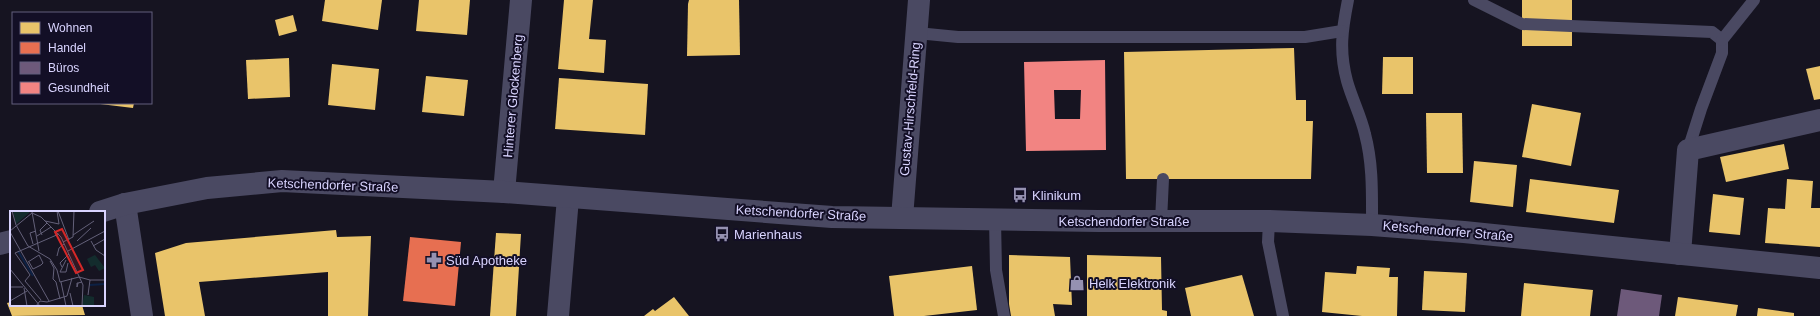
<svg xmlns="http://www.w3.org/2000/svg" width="1820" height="316" font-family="Arial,sans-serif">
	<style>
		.homes { fill: #e9c46a }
		.shops { fill: #e76f51 }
		.offices { fill: #6d597a }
		.health { fill: #f28482; fill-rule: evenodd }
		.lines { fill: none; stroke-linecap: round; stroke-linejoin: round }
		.service { stroke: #4a4962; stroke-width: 12 }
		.minor { stroke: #4a4962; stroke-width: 22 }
		.tertiary { stroke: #4a4962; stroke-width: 22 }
		.labels { text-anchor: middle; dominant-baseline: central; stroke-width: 4; stroke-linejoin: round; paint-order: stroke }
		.street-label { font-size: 13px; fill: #d9d4ff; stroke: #130f26 }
		.poi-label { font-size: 13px; fill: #d9d4ff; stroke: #130f26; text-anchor: start }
		.inset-river { fill: none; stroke: #0d2144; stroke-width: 2 }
		.inset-road { fill: none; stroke: #64617a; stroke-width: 1 }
		.view { fill: #d62828; fill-opacity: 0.15; stroke: #d62828; stroke-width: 2 }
		.inset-edge { fill: none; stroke: #d9d4ff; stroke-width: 2 }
	</style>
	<rect width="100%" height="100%" fill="#161421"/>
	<!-- homes -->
	<g class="homes">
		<path d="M325,0H382L378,30L322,21Z"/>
		<path d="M419,0H470L467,35L416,31Z"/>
		<path d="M564,0H593L589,39L606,40L604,73L558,69Z"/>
		<path d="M689,0H739L740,55L687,56L688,4Z"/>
		<rect x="1522" y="0" width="50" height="46"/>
		<path d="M293,15L297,31L279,36L275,20Z"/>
		<path d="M1294,48L1296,100H1306V121H1313L1311,179H1126L1124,52Z"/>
		<path d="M1383,57H1413V94H1382Z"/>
		<path d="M289,58L290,97L248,99L246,60Z"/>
		<path d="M332,64L379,69L375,110L328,105Z"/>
		<path d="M1820,66V99L1814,100L1806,69Z"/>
		<path d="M426,76L468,80L464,116L422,112Z"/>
		<path d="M559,78L648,84L645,135L555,129Z"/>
		<path d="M92,103H134L133,108Z"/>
		<path d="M1532,104L1581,113L1571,166L1522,157Z"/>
		<path d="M1426,113H1462L1463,173H1427Z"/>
		<path d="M1784,144L1789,169L1726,182L1720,157Z"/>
		<path d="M1474,161L1517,165L1513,207L1470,202Z"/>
		<path d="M1530,179L1619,190L1614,223L1526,212Z"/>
		<path d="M1787,179L1813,181L1811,208H1820V247L1765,243L1768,208L1785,209Z"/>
		<path d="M1713,194L1744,198L1740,235L1709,232Z"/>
		<path d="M336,230L337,237L371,236L368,316H328V272L199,282L205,316H165L155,253L186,243Z"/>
		<path d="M496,233L521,234L516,316H490Z"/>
		<path d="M1009,255L1070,257L1072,305L1053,304L1055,316H1011L1009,304Z"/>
		<path d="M1087,255L1161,257L1162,310L1167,311V316H1087Z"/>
		<path d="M972,266L977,310L924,316H894L889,276Z"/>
		<path d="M1357,266L1390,268L1389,277H1398L1397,316H1362L1322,312L1325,272L1356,274Z"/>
		<path d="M1424,271L1467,273L1465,312L1422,310Z"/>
		<path d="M1242,275L1254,316H1191L1185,288Z"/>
		<path d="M1524,283L1593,290L1590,316H1521Z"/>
		<path d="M674,297L689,316H644L653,309L655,311Z"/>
		<path d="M1678,297L1738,305L1736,316H1675Z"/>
		<path d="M11,302V305H82L85,315L12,316L7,303Z"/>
		<path d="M1758,308L1794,313V316H1757Z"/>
	</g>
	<!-- shops -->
	<path class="shops" d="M410,237L461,242L455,306L403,301Z"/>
	<!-- offices -->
	<path class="offices" d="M1621,289L1662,295L1659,316H1617Z"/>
	<!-- health -->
	<path class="health" d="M1105,60L1106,150L1026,151L1024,62ZM1054,90H1081L1080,119H1055Z"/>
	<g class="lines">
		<!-- service -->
		<g class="service">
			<path d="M1348,0C1342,30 1339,51 1347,81C1352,99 1361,116 1365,134C1373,164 1372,194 1372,225"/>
			<path d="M1474,0L1522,24L1712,32L1722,40V53L1701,109L1688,150"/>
			<path d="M917,33L958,37H1305L1342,31"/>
			<path d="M1722,40L1754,0"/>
			<path d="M995,219L996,270L1004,316"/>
			<path d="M1161,221L1163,179"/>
			<path d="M1269,221L1268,242L1283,316"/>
		</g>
		<!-- minor -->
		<g class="minor">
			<path d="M504,192L521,0"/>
			<path d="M125,204L142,316"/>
			<path d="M902,218L919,0"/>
			<path d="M1680,254L1688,150L1820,120"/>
			<path d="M558,316L568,198"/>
		</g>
		<!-- tertiary -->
		<g class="tertiary">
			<path d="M100,212L125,204L207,188L282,181L504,192L832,217L1098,221H1269L1372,225L1464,232L1820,268"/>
			<path d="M0,244L11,241"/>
		</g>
	</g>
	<!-- icons -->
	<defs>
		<g id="bus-bare" transform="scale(1.2)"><path d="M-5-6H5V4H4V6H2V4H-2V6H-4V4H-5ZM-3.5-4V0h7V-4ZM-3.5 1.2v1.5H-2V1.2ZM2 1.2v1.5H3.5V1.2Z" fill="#9591b1" stroke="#130f26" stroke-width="2.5" paint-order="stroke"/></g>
		<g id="pharmacy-bare" transform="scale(1.2)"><path d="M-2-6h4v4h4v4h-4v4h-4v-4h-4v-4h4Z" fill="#9591b1" stroke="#130f26" stroke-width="2.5" paint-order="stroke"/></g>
		<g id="shop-bare" transform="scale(1.2)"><path d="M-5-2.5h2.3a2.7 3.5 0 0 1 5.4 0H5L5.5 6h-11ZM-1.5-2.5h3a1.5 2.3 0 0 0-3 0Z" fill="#9591b1" stroke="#130f26" stroke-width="2.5" paint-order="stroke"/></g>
	</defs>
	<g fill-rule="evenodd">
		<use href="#bus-bare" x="1020" y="195"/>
		<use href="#bus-bare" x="722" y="234"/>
		<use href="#pharmacy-bare" x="434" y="260"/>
		<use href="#shop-bare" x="1077" y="283"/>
	</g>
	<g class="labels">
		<!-- street labels -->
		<g class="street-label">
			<text transform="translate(513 96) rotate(-85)">Hinterer Glockenberg</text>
			<text transform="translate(910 109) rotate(-85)">Gustav-Hirschfeld-Ring</text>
			<text transform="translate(333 185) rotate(2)">Ketschendorfer Straße</text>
			<text transform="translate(801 213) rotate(3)">Ketschendorfer Straße</text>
			<text x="1124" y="221">Ketschendorfer Straße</text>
			<text transform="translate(1448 231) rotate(5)">Ketschendorfer Straße</text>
		</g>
		<!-- poi labels -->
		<g class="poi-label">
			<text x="1032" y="195">Klinikum</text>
			<text x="734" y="234">Marienhaus</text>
			<text x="446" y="260">Süd Apotheke</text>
			<text x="1089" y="283">Helk Elektronik</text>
		</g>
	</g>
	<!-- overview -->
	<g transform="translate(10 211)">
		<rect width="95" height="95" fill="#161421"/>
		<path d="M3,0H19V2L6,13ZM85,44L95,57L89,60L85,54L81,56L77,48ZM74,84L84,86V95H72Z" fill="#132c2d"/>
		<path class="inset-river" d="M8,40L23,65M80,74L95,73"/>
		<path class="inset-road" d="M2,0L6,14L18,35L40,48L47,59L50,71L69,66L80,69H95M48,0L59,29M22,1L29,40M22,2L31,6L51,26L73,74L72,95M35,10L49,13L47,0M0,20L22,2M0,21L39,90M32,24L30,19L37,12M63,24L84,10M27,25L41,16M67,30L81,17M81,30L86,39L95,45M53,31L63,26L64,0M23,33L20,22L26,20M83,35L95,28M58,40L95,20M47,45L49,37L54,33M40,50L44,57L43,68L46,71M18,51L29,44M19,51L23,58L31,54L33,52L29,44M12,52L5,42L49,23M12,52L20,64L15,70L31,89M52,56L50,52L59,43M0,58L30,95M50,61H56L58,52M50,61L56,49M46,71L50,88M51,71L56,95M68,72L67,76V72H68L72,71M0,76H13M14,77L17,95M60,82L63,95M78,84L80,69M0,90L17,80M26,95L30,90L37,91L57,85L62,67"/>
		<path class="view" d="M52,18L73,59L66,62L45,21Z"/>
		<rect width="95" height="95" class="inset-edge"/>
	</g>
	<!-- legend -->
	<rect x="12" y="12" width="140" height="92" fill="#130f26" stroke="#625e7d"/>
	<rect x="20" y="22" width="20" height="12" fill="#e9c46a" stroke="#625e7d"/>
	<text x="48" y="32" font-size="12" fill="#d9d4ff">Wohnen</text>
	<rect x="20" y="42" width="20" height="12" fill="#e76f51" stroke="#625e7d"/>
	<text x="48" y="52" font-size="12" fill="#d9d4ff">Handel</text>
	<rect x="20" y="62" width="20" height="12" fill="#6d597a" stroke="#625e7d"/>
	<text x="48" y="72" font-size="12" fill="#d9d4ff">Büros</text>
	<rect x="20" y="82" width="20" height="12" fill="#f28482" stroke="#625e7d"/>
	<text x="48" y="92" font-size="12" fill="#d9d4ff">Gesundheit</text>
</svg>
